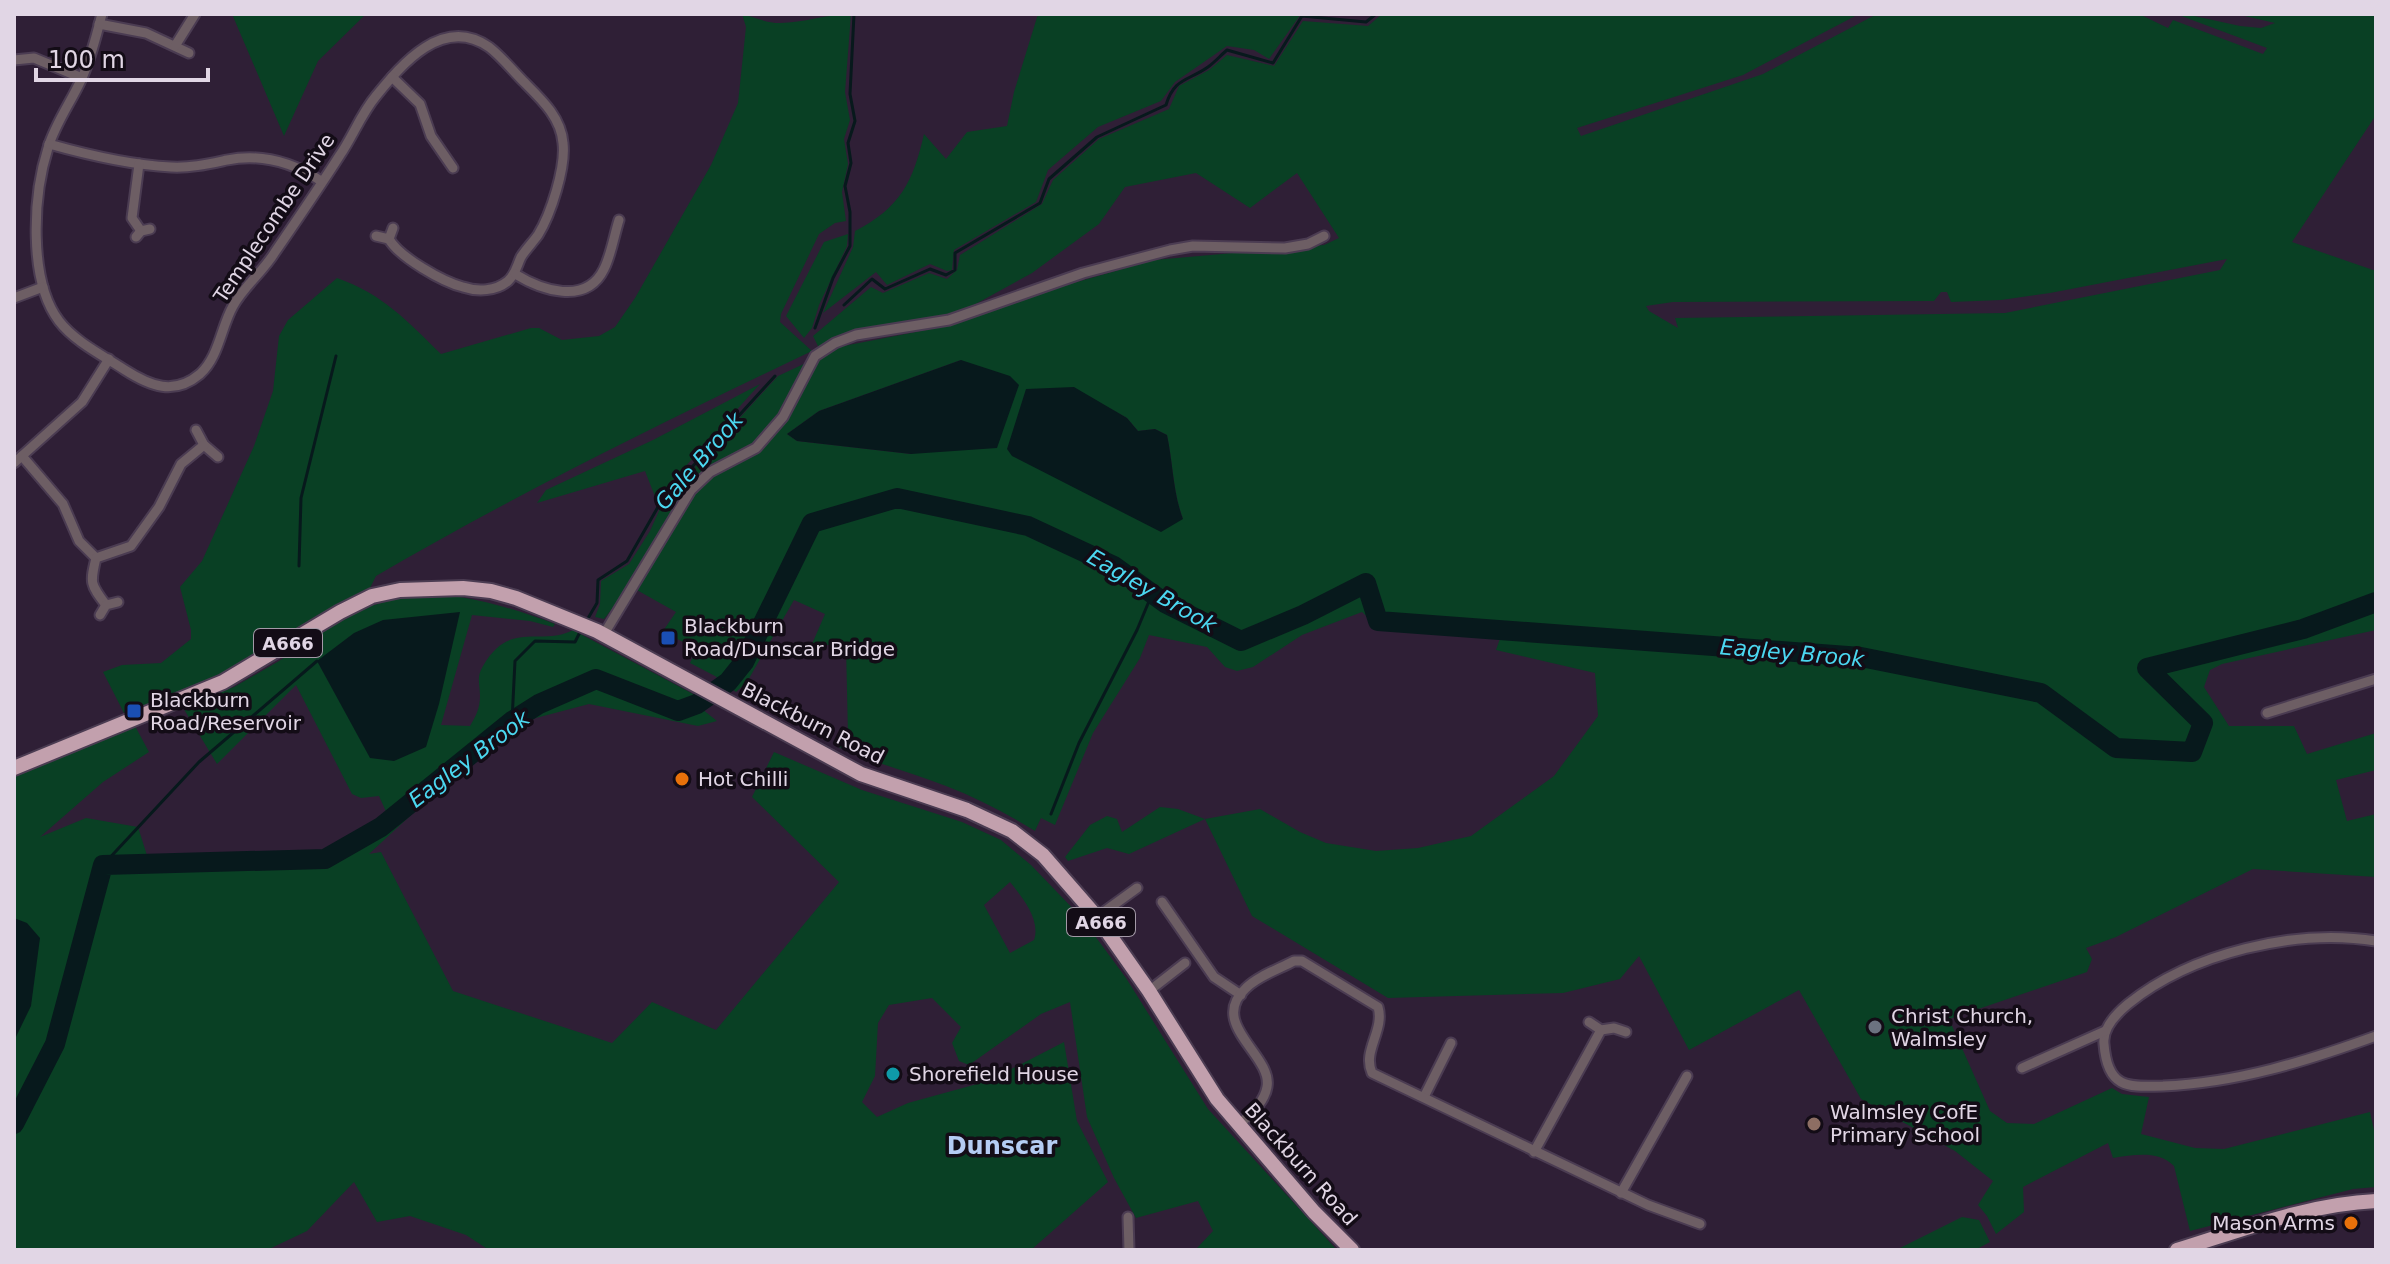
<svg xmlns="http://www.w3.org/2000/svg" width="2390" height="1264" font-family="'DejaVu Sans',sans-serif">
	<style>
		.green { fill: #094024; fill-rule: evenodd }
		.water { fill: #07191c }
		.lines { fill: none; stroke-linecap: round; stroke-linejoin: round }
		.stream { stroke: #07191c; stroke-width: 3 }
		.river { stroke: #07191c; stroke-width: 20 }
		.minor-casing { stroke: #4b3c52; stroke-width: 13 }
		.trunk-casing { stroke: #4b3c52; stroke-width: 18 }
		.minor { stroke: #6d5e64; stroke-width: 9 }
		.trunk { stroke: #c2a0ad; stroke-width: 14 }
		.transit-dot { fill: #1a4fb4; stroke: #130c16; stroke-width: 3 }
		.food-dot { fill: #e8710a; stroke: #130c16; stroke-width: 3 }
		.worship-dot { fill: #6b7280; stroke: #130c16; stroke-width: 3 }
		.culture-dot { fill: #0f9aa8; stroke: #130c16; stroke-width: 3 }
		.education-dot { fill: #8d6e63; stroke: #130c16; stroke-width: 3 }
		.labels { text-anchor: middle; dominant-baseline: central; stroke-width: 7; stroke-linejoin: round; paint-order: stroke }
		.shield { fill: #130c16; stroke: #a399a7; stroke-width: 2 }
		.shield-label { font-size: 18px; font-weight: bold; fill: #e1d6e5 }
		.street-label { font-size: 20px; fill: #e1d6e5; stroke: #130c16 }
		.poi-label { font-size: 20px; fill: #e1d6e5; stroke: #130c16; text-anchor: start }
		.water-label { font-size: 22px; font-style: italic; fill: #4bd7f0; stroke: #130c16 }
		.quarter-label { font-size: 24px; font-weight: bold; fill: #b4ccf3; stroke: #130c16 }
	</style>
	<rect width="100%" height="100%" fill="#2f1f36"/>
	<!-- green -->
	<g class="green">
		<path d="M232,14H366L318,61L284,136Z"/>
		<path d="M742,14C754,17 766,23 780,23C803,23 827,14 851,14L845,92L850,120L844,139L848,164L842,192L846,221L835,223L819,234L781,314L780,322L812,351C664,422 518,493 376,576L368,592L212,682L124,713L103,672L122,665L161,663L191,639V630L180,587L202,561L254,446L273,391L279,336L288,320L337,278C383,294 407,321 441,354L531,328H539L562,340L599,336L615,327L635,298L711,165L738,103L746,27Z"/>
		<path d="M1038,14H1301L1269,59L1254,50L1227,46L1175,82L1161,101L1098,127L1048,170L1036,202L954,250L952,270L947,271L930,264L887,285L876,272L823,313L853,247L855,231C900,208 913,182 924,134L946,159L967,132L1007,126L1014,92Z"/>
		<path d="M1382,14H1859L1743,75L1577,128L1581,136L1763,74L1877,14H2139L2168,28L2173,20L2263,54L2267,48L2176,14H2185L2240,26L2261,28L2275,23L2236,14H2376V115L2292,242L2376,271V630L2222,664L2210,670L2204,687L2229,726H2294L2307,754L2376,733V770L2336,780L2347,821L2376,814V877L2253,869L2116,937L2086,948L2092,959L2087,972L1949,1019L1990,1111L2007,1123L2034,1124L2112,1088L2122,1094L2149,1097L2141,1134L2195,1148L2224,1149L2370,1112L2376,1139V1187L2353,1189L2190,1231L2174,1166C2158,1150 2134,1155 2113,1158L2108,1143L2023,1187L2024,1212L1996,1234L1987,1216L1978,1205L1993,1181L1955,1151L1861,1099L1799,990L1689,1050L1639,956L1620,979L1563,993L1388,998L1252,916L1205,819L1129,854L1107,848L1068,861L1065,857L1090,825L1107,816L1117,819L1122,832L1160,807L1178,809L1205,819L1260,809L1300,832L1326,843L1376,851L1418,848L1471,836L1554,776L1598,716L1595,673L1496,650L1501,636L1465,631L1458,635L1376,625L1362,612L1302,635L1253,667L1237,671L1225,667L1207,647L1149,635L1140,658L1093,733L1055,825L1041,818L1035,831C1006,813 977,798 946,786C908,771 872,763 834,745L848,735L846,646L812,644L825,614L794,600L747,682L736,692L715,676L690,663L694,655L692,647L663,631L676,612L635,589L694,493L711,476L760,452L778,431L816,361L833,348L947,326L1049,290L1154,260L1324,245L1339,238L1297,173L1250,208L1196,173L1125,187L1099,224L1032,273L972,306L943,317L843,336L819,348L813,336L871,287L883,293L929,273L947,279L957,270L960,255L1042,204L1053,180L1099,139L1169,109L1179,86L1209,70L1227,55L1274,66L1303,21L1368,26ZM2227,259L2220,270L2005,313L1675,318L1678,328L1649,311L1646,306L1673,302L1934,301L1941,292H1947L1951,302L2001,300L2050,293ZM961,360L911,454L797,441L787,434L819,411ZM1109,408L1127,418L1138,431L1155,429L1167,435C1173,463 1173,493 1183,519Z"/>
		<path d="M848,234L847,246L819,305L812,328L804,338L786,316L824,242Z"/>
		<path d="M808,362C793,390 780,426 752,445C734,456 715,464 698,478L626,591L604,619L595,617L600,604L601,581L629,564L650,531L663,502L778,376Z"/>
		<path d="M760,384L656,499L645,471L537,503L546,490L653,440Z"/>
		<path d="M418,593C465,594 510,607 555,624L553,627L530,621L472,615L441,725L470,726C476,716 480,708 480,696C480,685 476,677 483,666C510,619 541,647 573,630L695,695L676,705L595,671L522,707L388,816L379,796L361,798L352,794L296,685L217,764L182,706L234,687L279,661L352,611Z"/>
		<path d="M595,685L675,716L702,709L717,721L698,726L589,704L517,723L544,707Z"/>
		<path d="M135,726L149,752L103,782L40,837L86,818L138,827L151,868L316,866C368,855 427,797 467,763L369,854L381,852L453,991L612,1043L652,1002L716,1030L839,882L752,797L774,752L862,790L962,822L1001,840L1031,865L1081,917L1126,978L1208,1109L1337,1250H1198L1197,1248L1213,1231L1198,1201L1136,1218L1114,1178L1087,1117L1070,1002L1041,1014L969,1065L959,1061L952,1043L961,1027L932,998L889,1005L878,1023L875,1076L862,1102L877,1117L908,1103L988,1081L1064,1042L1077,1121L1108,1182L1031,1250H489L466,1235L410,1216L377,1222L354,1182L307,1231L267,1250H14V776ZM1010,882C1022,897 1041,920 1034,940L1010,953L984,905Z"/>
		<path d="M1962,1217L1979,1220L1990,1242L1975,1250H1896Z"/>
	</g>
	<!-- water -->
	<g class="water">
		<path d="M961,360L1010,376L1019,385L997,448L911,454L797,441L787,434L819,411Z"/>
		<path d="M1074,387L1127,418L1138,431L1155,429L1167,435C1173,463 1173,493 1183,519L1161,532L1012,456L1007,449L1026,389Z"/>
		<path d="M460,612L439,704L426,747L394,761L370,758L317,661L354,633L383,620Z"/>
		<path d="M14,918L27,923L40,938L31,1006L14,1041Z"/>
	</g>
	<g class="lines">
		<!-- stream -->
		<g class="stream">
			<path d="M844,305L872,279L885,289L930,269L946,275L955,270V253L1040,203L1049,179L1097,137L1166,105C1174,78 1188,81 1208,67C1215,62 1221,55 1227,50L1273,63L1302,16L1366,22L1376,14"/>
			<path d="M815,328L833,278L850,246V212L845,186L851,163L848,143L855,121L850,94L854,14"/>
			<path d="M299,566L301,498L336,356"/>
			<path d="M587,620L597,603L598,580L627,561L662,500L775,376"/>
			<path d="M512,721L515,661L535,641L575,642L581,630"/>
			<path d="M1051,814L1079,743L1137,630L1152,594"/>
			<path d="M103,865L199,762L317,661"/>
		</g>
		<!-- river -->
		<path class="river" d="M14,1124L55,1044L103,865L325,859L381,827L512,721L539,704L596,679L678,711L697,704L728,682L744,662L812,523L897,498L1028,526L1114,566L1165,603L1241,641L1303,615L1366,583L1378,621L1861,657L2041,693L2116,748L2192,752L2203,723L2147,668L2303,629L2376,602"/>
		<!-- minor casing -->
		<g class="minor-casing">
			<g id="minor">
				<path d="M102,14C96,36 91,59 81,80C71,102 55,124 48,148C33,195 28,280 59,321C75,342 104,356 125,370C150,386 174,396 200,374C219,357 221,327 233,306C244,286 263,272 275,252C297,220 319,188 340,155C353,136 361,114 376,96C402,64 443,15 489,47C501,56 512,70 523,81C541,99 561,117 563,143C566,167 551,214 538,235C533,242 526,249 521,257C517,265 516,274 508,281C496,291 478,292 463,287C443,282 399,257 389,239"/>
				<path d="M99,24L146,33L189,53"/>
				<path d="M175,46L195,14"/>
				<path d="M14,60L34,58L82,78"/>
				<path d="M392,77L420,104L431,136L453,168"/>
				<path d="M49,144C88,155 130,165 171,167C191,168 208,164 227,160C262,153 292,162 321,181"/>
				<path d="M139,164L132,218L141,231"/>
				<path d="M376,236L389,239L393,228"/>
				<path d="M136,237L141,231L150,229"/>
				<path d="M515,274C541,290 586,306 604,269C611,255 614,236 619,220"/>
				<path d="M14,298L43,287"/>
				<path d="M196,430L204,445L218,457"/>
				<path d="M22,456L63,504L79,541L96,558"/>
				<path d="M14,463L82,402L109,359"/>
				<path d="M106,605C90,584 90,583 96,558L131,546L159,507L181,464L204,445"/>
				<path d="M100,615L106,605L118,602"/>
				<path d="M604,634L691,490L710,472L756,448L783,417L815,356L835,343L856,335L949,320L1083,273L1170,250L1193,246L1285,248L1308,244L1324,236"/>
				<path d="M2267,713L2376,679"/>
				<path d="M1162,902L1214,977L1241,995"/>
				<path d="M1097,917L1137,888"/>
				<path d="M2376,941C2296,928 2191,953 2128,1004C2116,1014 2102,1028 2104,1044C2105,1057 2108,1075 2121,1082C2132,1088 2150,1086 2163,1086C2237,1083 2307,1061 2376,1036"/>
				<path d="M1149,991L1185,963"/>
				<path d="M1589,1022L1601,1030"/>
				<path d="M2022,1068L2105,1031"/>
				<path d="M1424,1097L1451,1043"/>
				<path d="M1238,1126C1249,1115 1264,1104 1267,1087C1273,1055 1207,1024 1246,988C1258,976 1279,969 1294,961H1302L1378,1007C1385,1030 1362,1051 1372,1073L1648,1205L1700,1224"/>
				<path d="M1534,1152L1601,1030L1614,1028L1626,1032"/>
				<path d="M1621,1193L1687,1076"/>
				<path d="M1128,1217L1129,1250"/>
			</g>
		</g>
		<!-- trunk casing -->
		<g class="trunk-casing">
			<g id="trunk">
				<path d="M14,768L223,682L340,612L372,596L400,590L463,588L491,591L516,598L597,631L861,774L967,810L1012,831L1043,855L1097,917L1149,991L1217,1099L1314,1212L1352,1250"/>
				<path d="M2177,1250C2242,1230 2308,1204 2376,1201"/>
			</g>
		</g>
		<!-- minor -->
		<use href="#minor" class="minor"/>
		<!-- trunk -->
		<use href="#trunk" class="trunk"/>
	</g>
	<!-- markers -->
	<g class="transit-dot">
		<rect x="660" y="630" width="16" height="16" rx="4"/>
		<rect x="126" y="703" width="16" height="16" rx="4"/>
	</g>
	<g class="food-dot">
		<circle cx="682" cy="779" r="8"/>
		<circle cx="2351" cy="1223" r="8"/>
	</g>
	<circle class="worship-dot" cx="1875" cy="1027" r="8"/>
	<circle class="culture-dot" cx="893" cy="1074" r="8"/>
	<circle class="education-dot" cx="1814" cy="1124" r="8"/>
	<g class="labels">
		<!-- shield labels -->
		<g class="shield">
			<rect x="254" y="629" width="68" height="28" rx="6"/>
			<rect x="1067" y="908" width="68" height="28" rx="6"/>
		</g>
		<g class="shield-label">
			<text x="288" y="643">A666</text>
			<text x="1101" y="922">A666</text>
		</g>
		<!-- street labels -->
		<g class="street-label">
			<text transform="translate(274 218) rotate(-56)">Templecombe Drive</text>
			<text transform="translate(813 723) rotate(27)">Blackburn Road</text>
			<text transform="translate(1301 1164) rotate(48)">Blackburn Road</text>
		</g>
		<!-- poi labels -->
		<g class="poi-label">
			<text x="684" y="626">Blackburn<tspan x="684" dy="23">Road/Dunscar Bridge</tspan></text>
			<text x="150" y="700">Blackburn<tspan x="150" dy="23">Road/Reservoir</tspan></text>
			<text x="698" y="779">Hot Chilli</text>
			<text x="1891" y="1016">Christ Church,<tspan x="1891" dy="23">Walmsley</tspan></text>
			<text x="909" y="1074">Shorefield House</text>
			<text x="1830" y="1112">Walmsley CofE<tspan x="1830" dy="23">Primary School</tspan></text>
			<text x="2335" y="1223" text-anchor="end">Mason Arms</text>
		</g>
		<!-- water labels -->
		<g class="water-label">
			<text transform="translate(699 461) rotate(-49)">Gale Brook</text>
			<text transform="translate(1152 591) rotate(30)">Eagley Brook</text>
			<text transform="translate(1792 653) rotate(5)">Eagley Brook</text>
			<text transform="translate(469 759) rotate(-37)">Eagley Brook</text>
		</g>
		<!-- quarter labels -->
		<g class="quarter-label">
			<text x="1002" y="1146">Dunscar</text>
		</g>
	</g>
	<!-- border -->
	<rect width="2390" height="1264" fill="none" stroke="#e1d6e5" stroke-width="32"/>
	<!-- scale -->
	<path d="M36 68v12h172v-12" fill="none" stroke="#e1d6e5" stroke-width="4"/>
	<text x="48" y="68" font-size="24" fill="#e1d6e5" stroke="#130c16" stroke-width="6" paint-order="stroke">100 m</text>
</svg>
